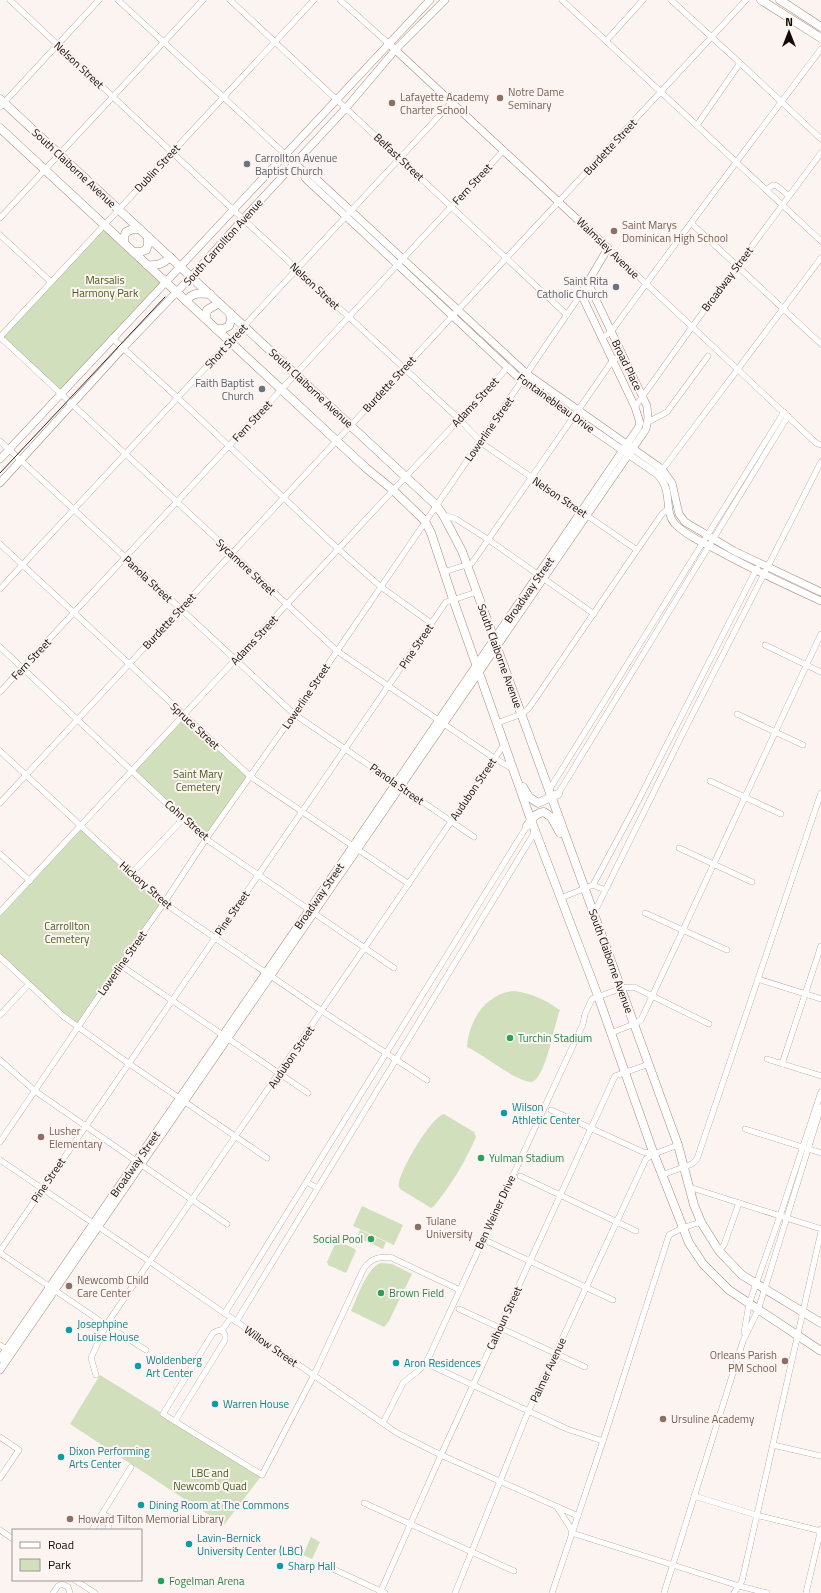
<svg xmlns="http://www.w3.org/2000/svg" width="821" height="1593" font-family="'Titillium Web',sans-serif">
	<style>
		.green { fill: #d1dfbc }
		.lines { fill: none; stroke-linecap: round; stroke-linejoin: round }
		.minor-casing { stroke: #a9897c; stroke-width: 6 }
		.tertiary-casing { stroke: #a9897c; stroke-width: 8 }
		.secondary-casing { stroke: #a9897c; stroke-width: 8 }
		.primary-casing { stroke: #a9897c; stroke-width: 9 }
		.minor { stroke: #fff; stroke-width: 5.5 }
		.tertiary { stroke: #fff; stroke-width: 7 }
		.secondary { stroke: #fff; stroke-width: 7 }
		.primary { stroke: #fff; stroke-width: 8 }
		.tram { stroke: #362c28; stroke-width: 1 }
		.education-dot { fill: #8d6e63; stroke: #fcf4f1; stroke-width: 1.5 }
		.worship-dot { fill: #6b7280; stroke: #fcf4f1; stroke-width: 1.5 }
		.leisure-dot { fill: #2e9e5b; stroke: #fcf4f1; stroke-width: 1.5 }
		.culture-dot { fill: #0f9aa8; stroke: #fcf4f1; stroke-width: 1.5 }
		.labels { text-anchor: middle; dominant-baseline: central; stroke-width: 4; stroke-linejoin: round; paint-order: stroke }
		.street-label { font-size: 11px; fill: #140905; stroke: #fcf4f1 }
		.education-label { font-size: 11px; fill: #785e54; stroke: #fcf4f1; text-anchor: start }
		.worship-label { font-size: 11px; fill: #5b616d; stroke: #fcf4f1; text-anchor: end }
		.park-label { font-size: 11px; fill: #485c1d; stroke: #fcf4f1 }
		.leisure-label { font-size: 11px; fill: #27864d; stroke: #fcf4f1; text-anchor: start }
		.culture-label { font-size: 11px; fill: #0d838f; stroke: #fcf4f1; text-anchor: start }
	</style>
	<rect width="100%" height="100%" fill="#fcf4f1"/>
	<!-- green -->
	<g class="green">
		<path d="M105,225L166,282L61,394L0,337Z"/>
		<path d="M184,716L251,777L206,839L133,770Z"/>
		<path d="M81,826L164,903L78,1027L0,957V911Z"/>
		<path d="M514,991C532,993 545,1000 560,1010C554,1025 546,1077 532,1082C514,1081 485,1055 467,1047C469,1020 486,993 514,991Z"/>
		<path d="M444,1114L474,1132L476,1137C465,1162 452,1184 434,1206L431,1208L400,1189C399,1187 398,1185 399,1183C401,1169 431,1117 444,1114Z"/>
		<path d="M362,1206L403,1225L394,1245L353,1226Z"/>
		<path d="M360,1230L386,1242L383,1249L357,1237Z"/>
		<path d="M339,1241L355,1249L356,1251L346,1273L328,1265L327,1262L336,1242Z"/>
		<path d="M381,1263L392,1264L412,1274L389,1321L384,1327L351,1311C357,1298 367,1267 381,1263Z"/>
		<path d="M100,1375L262,1475L224,1525L70,1424Z"/>
		<path d="M311,1537L320,1542L312,1559L303,1555Z"/>
	</g>
	<g class="lines">
		<!-- minor casing -->
		<g class="minor-casing">
			<g id="minor">
				<path d="M10,0L243,219L459,419L483,444L637,550"/>
				<path d="M118,0L286,155"/>
				<path d="M230,0L567,315"/>
				<path d="M340,0L388,43"/>
				<path d="M562,0L821,241"/>
				<path d="M671,0L740,63L821,139"/>
				<path d="M606,41L643,0"/>
				<path d="M0,107L99,0"/>
				<path d="M697,125L740,63"/>
				<path d="M766,190L773,185L777,186L789,196"/>
				<path d="M0,218L203,0"/>
				<path d="M691,223L821,344"/>
				<path d="M0,235L51,282"/>
				<path d="M608,248L816,443L821,445"/>
				<path d="M0,337L337,651L494,758L513,769"/>
				<path d="M0,337L314,0"/>
				<path d="M112,338L178,398L338,549L381,587L431,623"/>
				<path d="M602,338L611,332C680,236 751,143 821,49"/>
				<path d="M635,407L692,327L821,153"/>
				<path d="M648,422L667,412L708,356"/>
				<path d="M0,441L294,714L474,837"/>
				<path d="M660,471L666,465L821,258"/>
				<path d="M443,515L456,519L489,540L594,614"/>
				<path d="M0,544L251,777L409,884"/>
				<path d="M444,572L472,563L613,360L622,355"/>
				<path d="M0,589L452,102"/>
				<path d="M765,645L821,672"/>
				<path d="M0,647L183,819L206,839L394,968"/>
				<path d="M0,692L504,150"/>
				<path d="M737,714L803,745"/>
				<path d="M497,723L522,714L529,708L637,550L662,514L669,508"/>
				<path d="M0,751L164,903L322,1011L427,1080"/>
				<path d="M710,781L781,814"/>
				<path d="M549,790L784,412"/>
				<path d="M558,794L788,416"/>
				<path d="M0,803L746,0"/>
				<path d="M679,848L752,882"/>
				<path d="M0,854L30,881"/>
				<path d="M132,873L183,819"/>
				<path d="M593,885L605,890"/>
				<path d="M561,898L593,885L635,807L757,568"/>
				<path d="M592,909L597,907L683,733L821,462"/>
				<path d="M0,912L508,367"/>
				<path d="M645,913L727,950"/>
				<path d="M0,957L63,1016L128,1063L267,1158"/>
				<path d="M120,965L308,1093"/>
				<path d="M758,979L821,999"/>
				<path d="M0,1015L29,984"/>
				<path d="M611,1033L634,1024L641,1020L821,634"/>
				<path d="M767,1059L821,1076"/>
				<path d="M0,1060L35,1091L227,1224"/>
				<path d="M782,1064L821,946"/>
				<path d="M551,1110L643,1152L654,1154"/>
				<path d="M745,1129L821,1153"/>
				<path d="M0,1142L120,965L164,903L206,839L294,714L581,294"/>
				<path d="M0,1160L149,1261L397,1433L441,1455L578,1516"/>
				<path d="M662,1175L692,1164L697,1159L821,793"/>
				<path d="M520,1176L636,1231"/>
				<path d="M307,1182L317,1188"/>
				<path d="M689,1187L821,1229"/>
				<path d="M489,1242L613,1300"/>
				<path d="M0,1251L446,602L477,592"/>
				<path d="M719,1251L724,1245L739,1203"/>
				<path d="M0,1253L106,1325L146,1350"/>
				<path d="M459,1309L585,1367"/>
				<path d="M225,1313L527,826"/>
				<path d="M236,1322L536,830"/>
				<path d="M222,1330L217,1331L213,1333L163,1414L262,1475L314,1375L364,1268C372,1258 379,1257 390,1257L460,1290"/>
				<path d="M222,1330L231,1318"/>
				<path d="M744,1333L749,1304L780,1216L821,1092"/>
				<path d="M0,1345L10,1352"/>
				<path d="M432,1366L567,1429L603,1441"/>
				<path d="M96,1375L91,1358L106,1325L505,743"/>
				<path d="M175,1421L225,1340V1335L222,1330"/>
				<path d="M383,1423L403,1383L418,1371L427,1361L583,1024L585,1014L592,999L622,988L634,987L709,1024"/>
				<path d="M0,1437L19,1450L0,1478"/>
				<path d="M773,1445L821,1456"/>
				<path d="M694,1496L756,1515L821,1531"/>
				<path d="M364,1503L514,1571"/>
				<path d="M557,1507L570,1527L572,1533L739,1586L767,1593"/>
				<path d="M101,1516L104,1515L109,1517L108,1530"/>
				<path d="M0,1530L13,1539"/>
				<path d="M92,1530L131,1467"/>
				<path d="M333,1569L385,1593"/>
				<path d="M75,1580L95,1593"/>
				<path d="M53,1593L58,1586L62,1584L68,1587L70,1593"/>
				<path d="M380,1593L441,1455L615,1076L649,1064"/>
				<path d="M455,1593L528,1412L646,1159L654,1154L678,1145"/>
				<path d="M552,1593L603,1441L669,1235L682,1228L701,1222"/>
				<path d="M664,1593L743,1341L758,1310L765,1288L821,1107"/>
				<path d="M734,1593L742,1581L821,1232"/>
				<path d="M806,1593L821,1529"/>
			</g>
		</g>
		<!-- tertiary casing -->
		<g class="tertiary-casing">
			<g id="tertiary">
				<path d="M286,155L303,171L310,173L527,374L662,469L672,483L679,514L685,522L734,551L821,592"/>
				<path d="M303,171L305,178L522,381L657,474C674,491 663,511 675,524C686,535 703,543 717,550C751,569 786,585 821,601"/>
				<path d="M0,1359L353,846L638,428L640,423L635,407L581,294L608,248L388,43"/>
				<path d="M0,1370L646,429L648,418L647,406L588,283"/>
			</g>
		</g>
		<!-- secondary casing -->
		<g class="secondary-casing">
			<g id="secondary">
				<path d="M0,459L430,0"/>
				<path d="M0,483L123,348L191,277L243,219L346,108L396,49L445,0"/>
			</g>
		</g>
		<!-- primary casing -->
		<g class="primary-casing">
			<g id="primary">
				<path d="M761,0L821,38"/>
				<path d="M780,0L821,27"/>
				<path d="M0,99L409,480L436,505L443,515L462,551L678,1145L694,1205L701,1222L719,1251L742,1275L821,1323"/>
				<path d="M0,128L339,443L366,468L393,490L425,521L431,533L453,599L531,820L598,996L652,1149L689,1243L703,1264L729,1290L821,1351"/>
				<path d="M124,243V237L126,232L133,229H140"/>
				<path d="M134,252H140L146,250L148,245V237"/>
				<path d="M147,265C157,266 163,264 170,257"/>
				<path d="M186,301C192,292 200,293 210,294"/>
				<path d="M206,319L207,310L219,303"/>
				<path d="M216,329H223L229,326L231,320L230,313"/>
				<path d="M523,787L529,797L538,803L558,794"/>
				<path d="M527,826C532,819 535,813 544,812L551,817L560,833"/>
			</g>
		</g>
		<!-- minor -->
		<use href="#minor" class="minor"/>
		<!-- tertiary -->
		<use href="#tertiary" class="tertiary"/>
		<!-- secondary -->
		<use href="#secondary" class="secondary"/>
		<!-- primary -->
		<use href="#primary" class="primary"/>
		<!-- tram -->
		<path class="tram" d="M0,473L165,297"/>
	</g>
	<!-- markers -->
	<g class="education-dot">
		<circle cx="500" cy="98" r="4"/>
		<circle cx="392" cy="103" r="4"/>
		<circle cx="614" cy="231" r="4"/>
		<circle cx="41" cy="1137" r="4"/>
		<circle cx="418" cy="1227" r="4"/>
		<circle cx="69" cy="1286" r="4"/>
		<circle cx="785" cy="1361" r="4"/>
		<circle cx="663" cy="1419" r="4"/>
		<circle cx="70" cy="1519" r="4"/>
	</g>
	<g class="worship-dot">
		<circle cx="247" cy="164" r="4"/>
		<circle cx="616" cy="287" r="4"/>
		<circle cx="262" cy="389" r="4"/>
	</g>
	<g class="leisure-dot">
		<circle cx="510" cy="1038" r="4"/>
		<circle cx="481" cy="1158" r="4"/>
		<circle cx="371" cy="1239" r="4"/>
		<circle cx="381" cy="1293" r="4"/>
		<circle cx="161" cy="1581" r="4"/>
	</g>
	<g class="culture-dot">
		<circle cx="504" cy="1113" r="4"/>
		<circle cx="69" cy="1330" r="4"/>
		<circle cx="396" cy="1363" r="4"/>
		<circle cx="138" cy="1366" r="4"/>
		<circle cx="215" cy="1404" r="4"/>
		<circle cx="61" cy="1457" r="4"/>
		<circle cx="141" cy="1505" r="4"/>
		<circle cx="189" cy="1544" r="4"/>
		<circle cx="280" cy="1566" r="4"/>
	</g>
	<g class="labels">
		<!-- street labels -->
		<g class="street-label">
			<text transform="translate(79 65) rotate(43)">Nelson Street</text>
			<text transform="translate(610 147) rotate(-47)">Burdette Street</text>
			<text transform="translate(399 157) rotate(43)">Belfast Street</text>
			<text transform="translate(74 168) rotate(43)">South Claiborne Avenue</text>
			<text transform="translate(157 168) rotate(-47)">Dublin Street</text>
			<text transform="translate(472 184) rotate(-47)">Fern Street</text>
			<text transform="translate(223 242) rotate(-48)">South Carrollton Avenue</text>
			<text transform="translate(608 248) rotate(44)">Walmsley Avenue</text>
			<text transform="translate(727 279) rotate(-53)">Broadway Street</text>
			<text transform="translate(315 286) rotate(43)">Nelson Street</text>
			<text transform="translate(226 346) rotate(-47)">Short Street</text>
			<text transform="translate(627 365) rotate(64)">Broad Place</text>
			<text transform="translate(389 384) rotate(-47)">Burdette Street</text>
			<text transform="translate(311 388) rotate(43)">South Claiborne Avenue</text>
			<text transform="translate(475 402) rotate(-47)">Adams Street</text>
			<text transform="translate(556 403) rotate(36)">Fontainebleau Drive</text>
			<text transform="translate(252 421) rotate(-47)">Fern Street</text>
			<text transform="translate(489 429) rotate(-55)">Lowerline Street</text>
			<text transform="translate(560 497) rotate(34)">Nelson Street</text>
			<text transform="translate(246 567) rotate(43)">Sycamore Street</text>
			<text transform="translate(148 579) rotate(43)">Panola Street</text>
			<text transform="translate(529 590) rotate(-55)">Broadway Street</text>
			<text transform="translate(169 621) rotate(-47)">Burdette Street</text>
			<text transform="translate(254 640) rotate(-47)">Adams Street</text>
			<text transform="translate(416 646) rotate(-56)">Pine Street</text>
			<text transform="translate(500 656) rotate(70)">South Claiborne Avenue</text>
			<text transform="translate(31 659) rotate(-47)">Fern Street</text>
			<text transform="translate(306 696) rotate(-56)">Lowerline Street</text>
			<text transform="translate(195 726) rotate(43)">Spruce Street</text>
			<text transform="translate(397 784) rotate(35)">Panola Street</text>
			<text transform="translate(473 789) rotate(-56)">Audubon Street</text>
			<text transform="translate(187 820) rotate(41)">Cohn Street</text>
			<text transform="translate(146 885) rotate(41)">Hickory Street</text>
			<text transform="translate(319 896) rotate(-55)">Broadway Street</text>
			<text transform="translate(232 913) rotate(-55)">Pine Street</text>
			<text transform="translate(611 961) rotate(70)">South Claiborne Avenue</text>
			<text transform="translate(122 963) rotate(-55)">Lowerline Street</text>
			<text transform="translate(291 1057) rotate(-56)">Audubon Street</text>
			<text transform="translate(135 1164) rotate(-55)">Broadway Street</text>
			<text transform="translate(48 1180) rotate(-56)">Pine Street</text>
			<text transform="translate(495 1212) rotate(-65)">Ben Weiner Drive</text>
			<text transform="translate(504 1318) rotate(-65)">Calhoun Street</text>
			<text transform="translate(271 1346) rotate(35)">Willow Street</text>
			<text transform="translate(548 1370) rotate(-65)">Palmer Avenue</text>
		</g>
		<!-- education labels -->
		<g class="education-label">
			<text x="508" y="92">Notre Dame<tspan x="508" dy="13">Seminary</tspan></text>
			<text x="400" y="97">Lafayette Academy<tspan x="400" dy="13">Charter School</tspan></text>
			<text x="622" y="225">Saint Marys<tspan x="622" dy="13">Dominican High School</tspan></text>
			<text x="49" y="1131">Lusher<tspan x="49" dy="13">Elementary</tspan></text>
			<text x="426" y="1221">Tulane<tspan x="426" dy="13">University</tspan></text>
			<text x="77" y="1280">Newcomb Child<tspan x="77" dy="13">Care Center</tspan></text>
			<text x="777" y="1355" text-anchor="end">Orleans Parish<tspan x="777" dy="13">PM School</tspan></text>
			<text x="671" y="1419">Ursuline Academy</text>
			<text x="78" y="1519">Howard Tilton Memorial Library</text>
		</g>
		<!-- worship labels -->
		<g class="worship-label">
			<text x="255" y="158" text-anchor="start">Carrollton Avenue<tspan x="255" dy="13">Baptist Church</tspan></text>
			<text x="608" y="281">Saint Rita<tspan x="608" dy="13">Catholic Church</tspan></text>
			<text x="254" y="383">Faith Baptist<tspan x="254" dy="13">Church</tspan></text>
		</g>
		<!-- park labels -->
		<g class="park-label">
			<text x="105" y="280">Marsalis<tspan x="105" dy="13">Harmony Park</tspan></text>
			<text x="198" y="774">Saint Mary<tspan x="198" dy="13">Cemetery</tspan></text>
			<text x="67" y="926">Carrollton<tspan x="67" dy="13">Cemetery</tspan></text>
			<text x="210" y="1473">LBC and<tspan x="210" dy="13">Newcomb Quad</tspan></text>
		</g>
		<!-- leisure labels -->
		<g class="leisure-label">
			<text x="518" y="1038">Turchin Stadium</text>
			<text x="489" y="1158">Yulman Stadium</text>
			<text x="363" y="1239" text-anchor="end">Social Pool</text>
			<text x="389" y="1293">Brown Field</text>
			<text x="169" y="1581">Fogelman Arena</text>
		</g>
		<!-- culture labels -->
		<g class="culture-label">
			<text x="512" y="1107">Wilson<tspan x="512" dy="13">Athletic Center</tspan></text>
			<text x="77" y="1324">Josephpine<tspan x="77" dy="13">Louise House</tspan></text>
			<text x="146" y="1360">Woldenberg<tspan x="146" dy="13">Art Center</tspan></text>
			<text x="404" y="1363">Aron Residences</text>
			<text x="223" y="1404">Warren House</text>
			<text x="69" y="1451">Dixon Performing<tspan x="69" dy="13">Arts Center</tspan></text>
			<text x="149" y="1505">Dining Room at The Commons</text>
			<text x="197" y="1538">Lavin-Bernick<tspan x="197" dy="13">University Center (LBC)</tspan></text>
			<text x="288" y="1566">Sharp Hall</text>
		</g>
	</g>
	<!-- legend -->
	<rect x="12" y="1529" width="130" height="52" fill="#fcf4f1" stroke="#9f9693"/>
	<rect x="20" y="1542" width="20" height="6" fill="#ffffff" stroke="#9f9693"/>
	<text x="48" y="1549" font-size="12" fill="#140905">Road</text>
	<rect x="20" y="1559" width="20" height="12" fill="#d1dfbc" stroke="#9f9693"/>
	<text x="48" y="1569" font-size="12" fill="#140905">Park</text>
	<!-- north arrow -->
	<g transform="translate(789 32)" stroke="#fcf4f1" stroke-width="3" paint-order="stroke">
	<path d="M0-3L7 15L0 10L-7 15Z" fill="#140905"/>
	<text y="-6" font-size="11" font-weight="bold" text-anchor="middle" fill="#140905">N</text>
	</g>
</svg>
